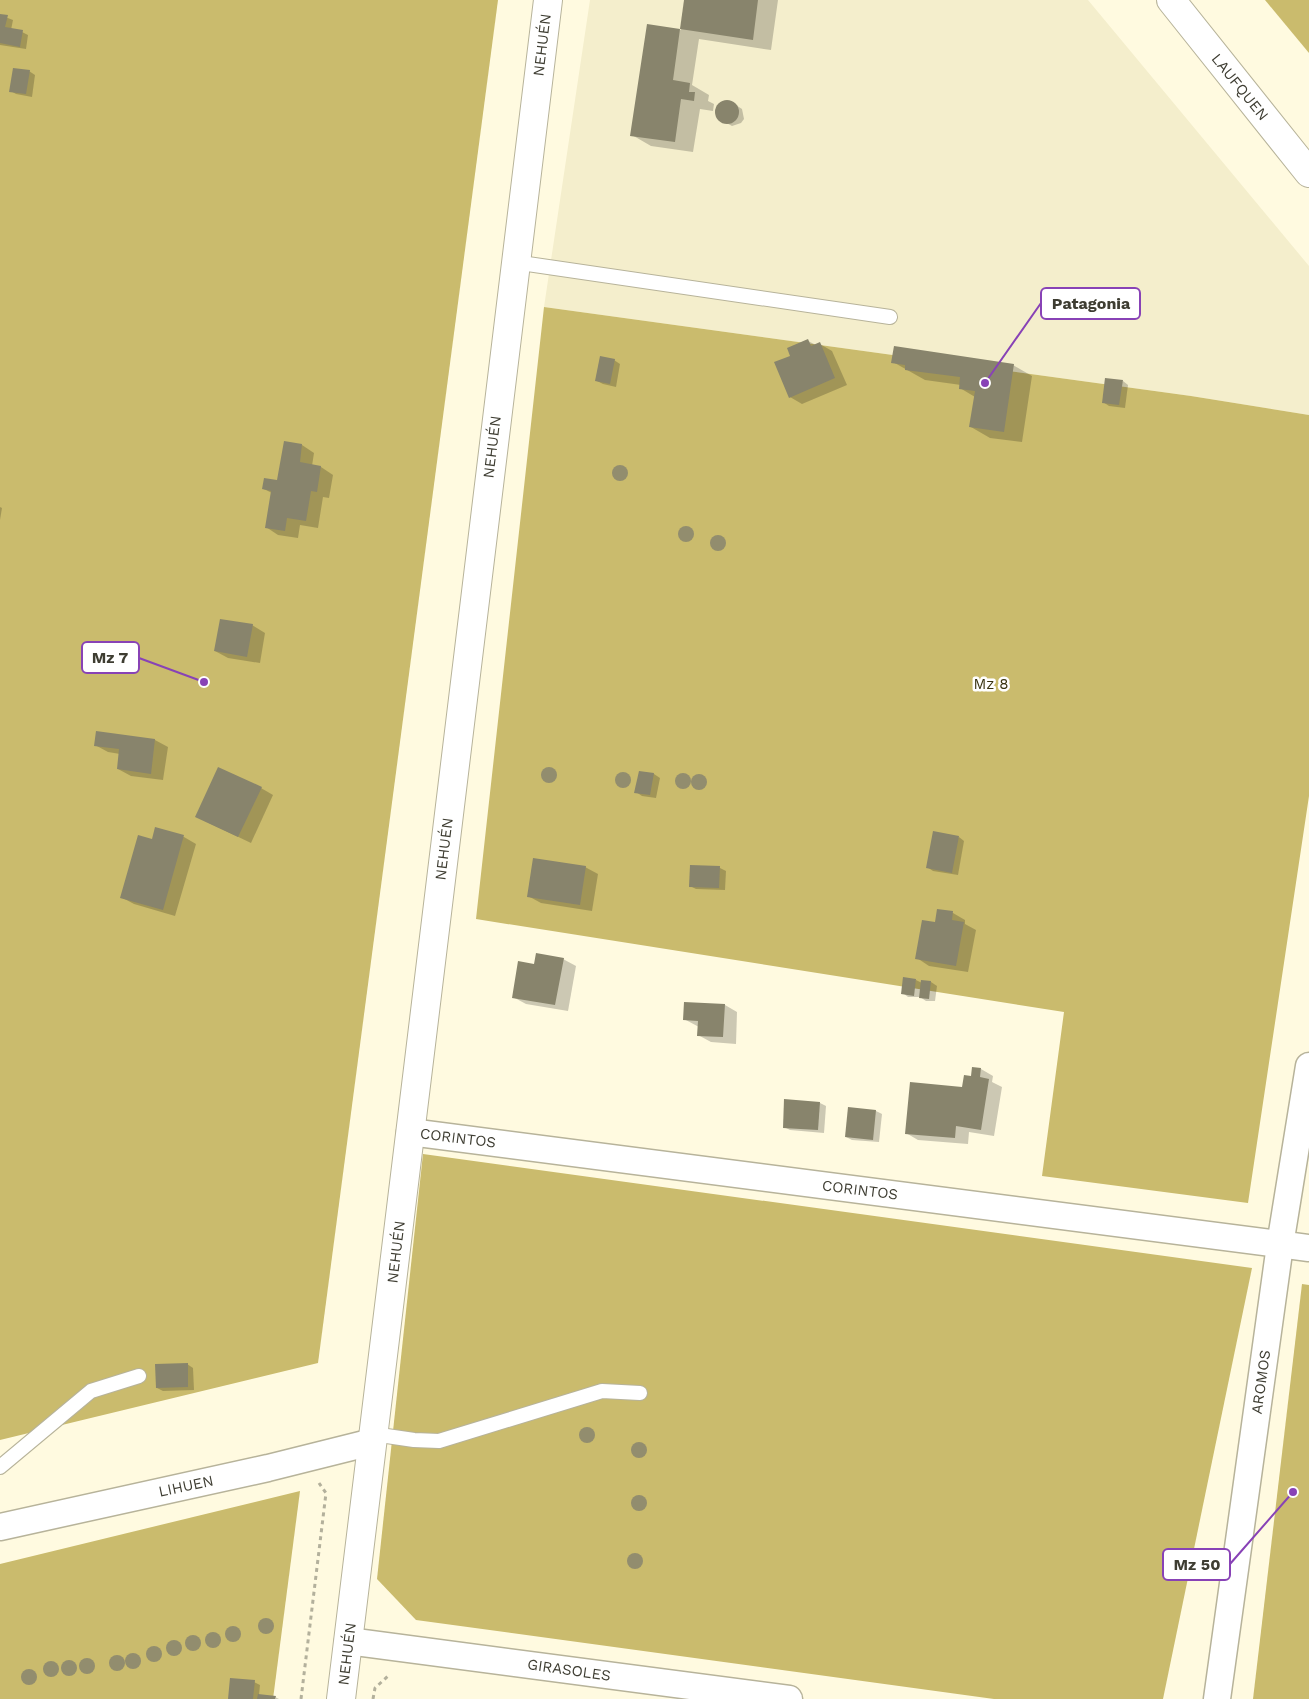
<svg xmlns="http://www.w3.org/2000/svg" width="1309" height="1699" font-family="'Work Sans',sans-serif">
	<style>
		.built { fill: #f4eecc }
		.forest { fill: #cabb6d }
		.shadow { fill: #0003 }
		.building { fill: #88846c }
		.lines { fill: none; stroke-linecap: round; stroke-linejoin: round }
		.lane-casing { stroke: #b7b39a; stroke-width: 16 }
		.street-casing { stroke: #b7b39a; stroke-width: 29 }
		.secondary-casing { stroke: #b7b39a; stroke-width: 30 }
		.path { stroke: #b3b09c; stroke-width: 3; stroke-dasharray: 4 4; stroke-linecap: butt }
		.lane { stroke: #fff; stroke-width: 14 }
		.street { stroke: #fff; stroke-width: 26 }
		.secondary { stroke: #fff; stroke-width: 28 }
		.tree { fill: #928d6e }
		.labels { text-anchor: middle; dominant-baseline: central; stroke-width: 5; stroke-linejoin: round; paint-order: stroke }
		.street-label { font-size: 15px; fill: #3e3d32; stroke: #fff }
		.park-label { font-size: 15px; fill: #393310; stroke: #fff }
		.leader { fill: none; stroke: #8842b6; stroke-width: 2 }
		.callout-dot { fill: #8842b6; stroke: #fff; stroke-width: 2 }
		.callout { fill: #fff; stroke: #8842b6; stroke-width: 2 }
		.callout-label { font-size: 16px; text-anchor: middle; font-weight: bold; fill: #3e3d32 }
	</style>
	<rect width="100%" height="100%" fill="#fffae0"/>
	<!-- built -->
	<path class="built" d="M590,0H1088L1309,266V415L1191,396L544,307Z"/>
	<!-- forest -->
	<g class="forest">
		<path d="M0,0H498L318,1363L0,1440Z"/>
		<path d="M1265,0H1309V53Z"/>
		<path d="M544,307L1191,396L1309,415V796L1248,1203L1042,1176L1064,1012L476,919Z"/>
		<path d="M423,1154L1252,1268L1163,1699H994L416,1620L377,1579Z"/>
		<path d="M1302,1284L1309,1285V1699H1253Z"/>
		<path d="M300,1491L273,1699H0V1564Z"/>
	</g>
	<!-- shadow -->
	<g class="shadow">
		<path d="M686,0H778L771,50L699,39L692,85L709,95L708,101L714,104L713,111L700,109L693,152L651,146L632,135L648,26L681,30Z"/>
		<path d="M0,15L13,20L11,30L22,32L28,35L26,49L0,45Z"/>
		<path d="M29,71L35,75L32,97L16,94L11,91Z"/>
		<path d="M726,101L731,102L742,109L744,119L741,123L732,126L721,120L717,116L716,111L718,106Z"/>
		<path d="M808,341L816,345L820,344L832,351L847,385L802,404L790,397L792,356Z"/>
		<path d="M614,360L620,364L616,387L603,384L597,381Z"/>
		<path d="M893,362L1013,365L1032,376L1022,442L990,438L971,427L975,397L960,388L961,385L925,380Z"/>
		<path d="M1123,381L1128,385L1125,408L1109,406L1103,402Z"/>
		<path d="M285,443L302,445L314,453L312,466L321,467L333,475L329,498L323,497L318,528L300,525L298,538L278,535L266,527L272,493L264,489L278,481Z"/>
		<path d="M0,507L2,508L0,520Z"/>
		<path d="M252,625L265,633L260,663L228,658L215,651Z"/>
		<path d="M97,733L155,740L168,747L163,780L131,776L118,769L120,754L108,752L95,745Z"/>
		<path d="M640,772L654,774L660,778L656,798L642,796L636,792Z"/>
		<path d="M261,788L273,795L251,843L209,823Z"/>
		<path d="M156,828L184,837L196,844L175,916L134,904L121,897L153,840Z"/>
		<path d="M959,837L964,841L958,875L933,871L927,867Z"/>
		<path d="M691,866L720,868L726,871L725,890L696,889L690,886Z"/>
		<path d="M585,867L598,874L592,911L541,903L528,896Z"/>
		<path d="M938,910L953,913L965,920V924L976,930L968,972L929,966L917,958L936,924Z"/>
		<path d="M563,959L576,966L568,1011L526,1004L513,997Z"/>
		<path d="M916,980L922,983L931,982L937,986L935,1001H926L920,997H908L903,993Z"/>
		<path d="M725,1005L737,1012L736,1044L711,1042L698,1035L699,1027L684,1019Z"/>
		<path d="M981,1069L993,1076L992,1082L1002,1087L994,1136L969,1132L968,1144L918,1140L906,1133L963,1088Z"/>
		<path d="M820,1103L826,1106L824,1133L790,1130L784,1127Z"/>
		<path d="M849,1108L876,1111L882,1114L879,1142L852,1140L846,1137Z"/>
		<path d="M187,1364L193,1368L194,1390L163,1391L157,1388Z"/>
		<path d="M254,1682L260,1685L259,1695L275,1697L279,1699H229Z"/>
	</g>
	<!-- building -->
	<g class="building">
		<path d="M684,0H758L753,40L680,29Z"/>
		<path d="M0,14L8,15L5,27L23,30L20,47L0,43Z"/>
		<path d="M647,24L680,29L673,80L690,83L689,92H695L694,101L681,99L675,142L630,136Z"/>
		<path d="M13,68L30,70L26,94L9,92Z"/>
		<circle cx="727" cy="112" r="12"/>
		<path d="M808,339L811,346L820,342L835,378L789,398L774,362L790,356L787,348Z"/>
		<path d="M894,346L1014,364L1004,432L969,427L975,391L959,389L960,377L905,370V365L891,363Z"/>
		<path d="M600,356L615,359L610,384L595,381Z"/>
		<path d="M1105,378L1123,380L1119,405L1102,403Z"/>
		<path d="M284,441L302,444L300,462L321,466L317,492L311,491L306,521L287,518L285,531L265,528L271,491L262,489L264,478L277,480Z"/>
		<path d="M220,619L253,624L247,657L214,651Z"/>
		<path d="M96,731L155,739L151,774L117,769L119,749L94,746Z"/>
		<path d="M218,767L262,787L238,837L195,817Z"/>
		<path d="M639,771L654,773L650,795L634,793Z"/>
		<path d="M155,827L184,835L163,910L120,898L138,835L152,839Z"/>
		<path d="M933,831L959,836L952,873L926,868Z"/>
		<path d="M533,858L586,866L580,905L527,897Z"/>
		<path d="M690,865L720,866L719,888L689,887Z"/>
		<path d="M937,909L953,911L952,920L964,922L956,966L915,959L922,920L935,922Z"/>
		<path d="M536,953L564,958L555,1005L512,998L518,961L534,964Z"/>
		<path d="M903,977L916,979L914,996L901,994Z"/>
		<path d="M921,980L931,981L929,999L919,998Z"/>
		<path d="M684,1002L725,1004L723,1037L697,1036L698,1021L683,1020Z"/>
		<path d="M972,1067L981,1068L980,1077L989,1079L981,1130L956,1126L955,1138L905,1134L910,1082L962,1087L964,1075L971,1076Z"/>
		<path d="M784,1099L820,1102L818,1130L783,1128Z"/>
		<path d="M848,1107L876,1110L873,1140L845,1137Z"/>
		<path d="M188,1363V1387L156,1388L155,1364Z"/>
		<path d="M230,1678L255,1680L253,1699H228Z"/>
		<path d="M258,1694L276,1696L275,1699H257Z"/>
	</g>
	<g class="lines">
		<!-- lane casing -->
		<g class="lane-casing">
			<g id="lane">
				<path d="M514,262L890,317"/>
				<path d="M373,1434L414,1440L439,1441L602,1391L640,1393"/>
				<path d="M0,1467L91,1391L139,1376"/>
			</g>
		</g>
		<!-- street casing -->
		<g class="street-casing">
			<g id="street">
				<path d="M410,1132L1309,1248"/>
				<path d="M0,1527L268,1468L372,1442"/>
				<path d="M348,1641L789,1699"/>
				<path d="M1217,1699L1280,1245L1309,1066"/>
			</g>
		</g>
		<!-- secondary casing -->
		<g class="secondary-casing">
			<g id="secondary">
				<path d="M1171,0L1309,173"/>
				<path d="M341,1699C413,1133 475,566 548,0"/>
			</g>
		</g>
		<!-- path -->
		<g class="path">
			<path d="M301,1699L326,1493L319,1483"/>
			<path d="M373,1699L375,1688L388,1676"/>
		</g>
		<!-- lane -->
		<use href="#lane" class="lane"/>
		<!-- street -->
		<use href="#street" class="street"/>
		<!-- secondary -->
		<use href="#secondary" class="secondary"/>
	</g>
	<!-- trees -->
	<g class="tree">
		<circle cx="620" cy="473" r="8"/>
		<circle cx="686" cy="534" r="8"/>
		<circle cx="718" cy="543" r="8"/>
		<circle cx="549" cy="775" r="8"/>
		<circle cx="623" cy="780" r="8"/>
		<circle cx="683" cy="781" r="8"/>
		<circle cx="699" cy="782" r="8"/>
		<circle cx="587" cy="1435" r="8"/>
		<circle cx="639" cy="1450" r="8"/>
		<circle cx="639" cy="1503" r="8"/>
		<circle cx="635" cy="1561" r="8"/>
		<circle cx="266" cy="1626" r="8"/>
		<circle cx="233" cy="1634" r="8"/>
		<circle cx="213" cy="1640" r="8"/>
		<circle cx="193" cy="1643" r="8"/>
		<circle cx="174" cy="1648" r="8"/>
		<circle cx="154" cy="1654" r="8"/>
		<circle cx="133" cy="1661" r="8"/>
		<circle cx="117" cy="1663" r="8"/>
		<circle cx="87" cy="1666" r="8"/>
		<circle cx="69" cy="1668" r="8"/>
		<circle cx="51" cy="1669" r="8"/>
		<circle cx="29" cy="1677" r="8"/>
	</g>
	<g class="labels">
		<!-- street labels -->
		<g class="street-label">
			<text transform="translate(542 45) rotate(-83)">NEHUÉN</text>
			<text transform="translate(1240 87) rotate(51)">LAUFQUEN</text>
			<text transform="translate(492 447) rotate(-83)">NEHUÉN</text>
			<text transform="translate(444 849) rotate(-83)">NEHUÉN</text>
			<text transform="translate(458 1138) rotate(7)">CORINTOS</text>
			<text transform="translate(860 1190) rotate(7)">CORINTOS</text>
			<text transform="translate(396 1252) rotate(-83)">NEHUÉN</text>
			<text transform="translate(1261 1382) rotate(-82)">AROMOS</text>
			<text transform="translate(186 1486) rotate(-12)">LIHUEN</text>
			<text transform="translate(347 1654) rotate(-83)">NEHUÉN</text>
			<text transform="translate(569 1670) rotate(8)">GIRASOLES</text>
		</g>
		<!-- park labels -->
		<g class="park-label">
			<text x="991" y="684">Mz 8</text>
		</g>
	</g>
	<!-- callouts -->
	<path class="leader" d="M985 383L1041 303M204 682L139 658M1293 1492L1230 1564"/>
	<g class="callout-dot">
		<circle cx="985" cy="383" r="5"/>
		<circle cx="204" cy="682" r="5"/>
		<circle cx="1293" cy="1492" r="5"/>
	</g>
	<g class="callout">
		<rect x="1041" y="288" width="99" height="31" rx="5"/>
		<rect x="82" y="642" width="57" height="31" rx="5"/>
		<rect x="1163" y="1549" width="67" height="31" rx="5"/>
	</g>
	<g class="callout-label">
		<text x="1091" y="309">Patagonia</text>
		<text x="110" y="663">Mz 7</text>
		<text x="1197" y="1570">Mz 50</text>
	</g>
</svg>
